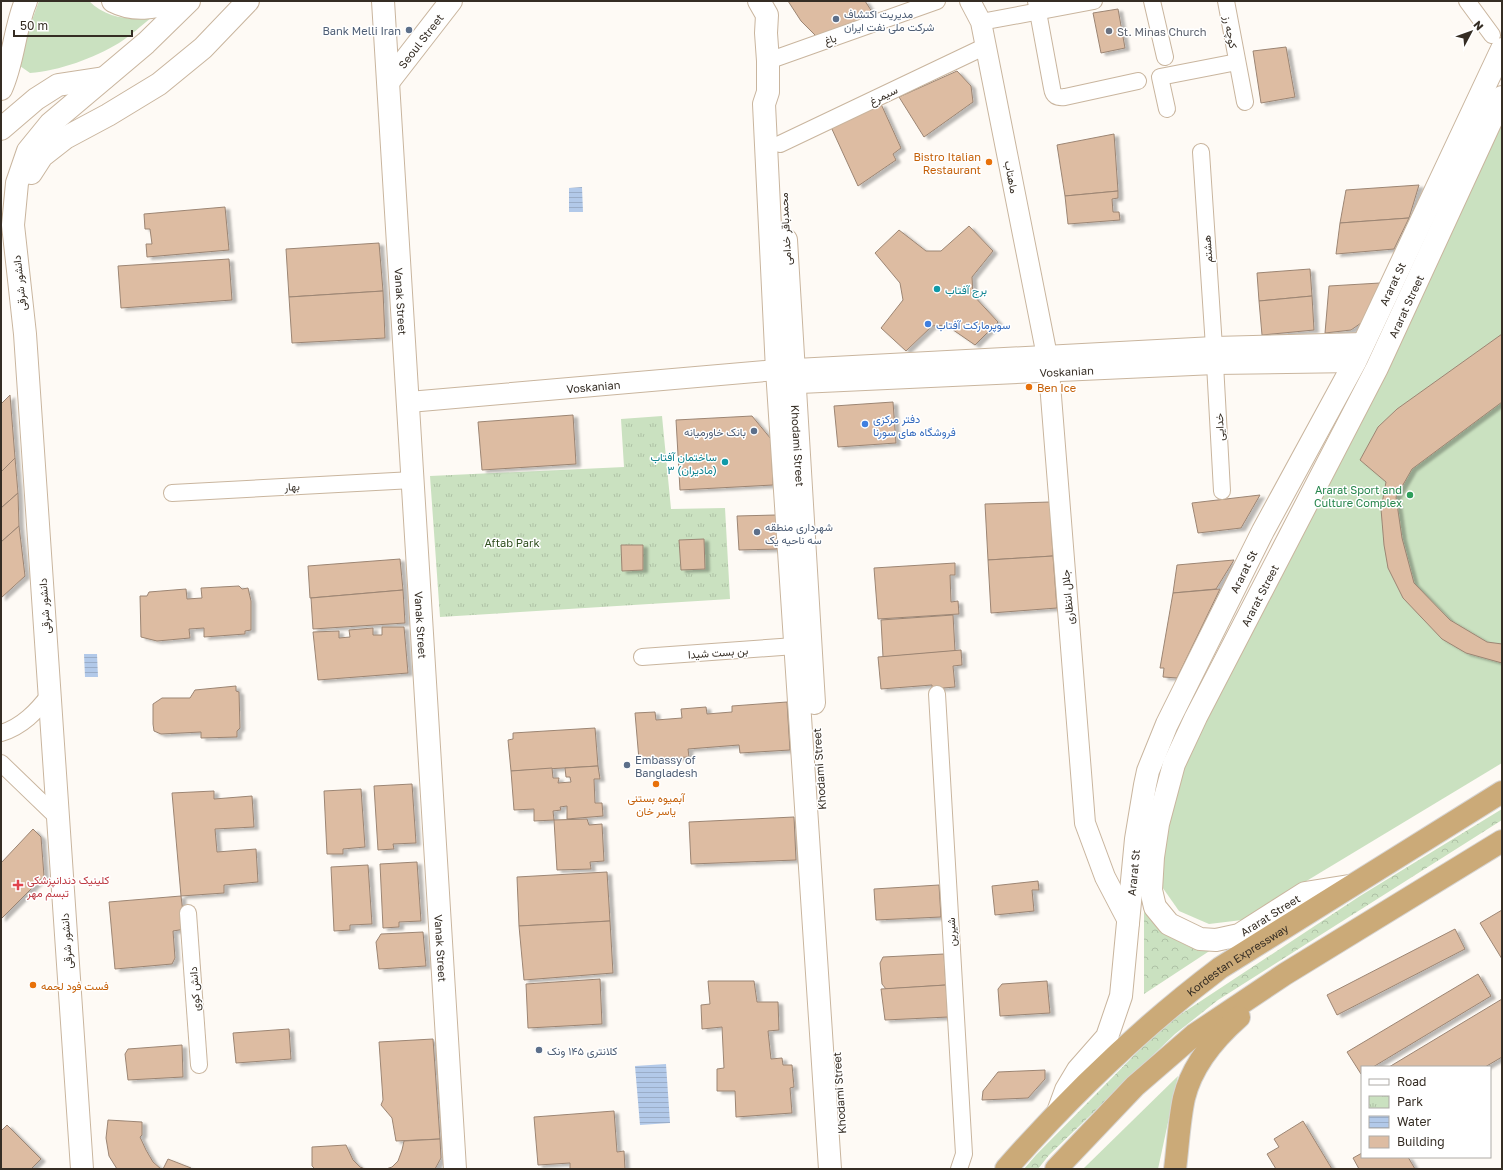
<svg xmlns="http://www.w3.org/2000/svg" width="1503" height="1170" font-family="'Golos Text',Vazirmatn,sans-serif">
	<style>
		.grass { fill: #cae1c0 }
		.forest { fill: url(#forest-crowns) }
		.park { fill: url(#park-tufts) }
		.water { fill: url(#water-rules) }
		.building { fill: #ddbca2; stroke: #9c8573; filter: url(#shadow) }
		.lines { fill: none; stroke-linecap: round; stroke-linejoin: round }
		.minor-casing { stroke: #c9b59e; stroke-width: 18 }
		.tertiary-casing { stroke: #c9b59e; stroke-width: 22 }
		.secondary-casing { stroke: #c9b59e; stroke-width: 24 }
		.trunk-casing { stroke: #d7d5d3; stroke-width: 24 }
		.minor { stroke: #fff; stroke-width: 16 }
		.tertiary { stroke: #fff; stroke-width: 20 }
		.secondary { stroke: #fff; stroke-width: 22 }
		.trunk { stroke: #cbaa78; stroke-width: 22 }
		.service-dot { fill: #5c6f8a; stroke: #fff; stroke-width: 1.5 }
		.worship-dot { fill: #6b7280; stroke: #fff; stroke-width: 1.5 }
		.food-dot { fill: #e8710a; stroke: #fff; stroke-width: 1.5 }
		.culture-dot { fill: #0f9aa8; stroke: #fff; stroke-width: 1.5 }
		.shop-dot { fill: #3f7fe0; stroke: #fff; stroke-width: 1.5 }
		.leisure-dot { fill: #2e9e5b; stroke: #fff; stroke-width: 1.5 }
		.health-dot { fill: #e0444e; stroke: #fff; stroke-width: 1.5 }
		.labels { text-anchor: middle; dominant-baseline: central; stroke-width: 3; stroke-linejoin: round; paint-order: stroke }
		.service-label { font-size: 11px; fill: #4e5e75; stroke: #fff; text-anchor: start }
		.worship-label { font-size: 11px; fill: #5b616d; stroke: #fff; text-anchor: start }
		.street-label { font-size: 11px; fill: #352d24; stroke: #fff }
		.food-label { font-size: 11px; fill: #c56008; stroke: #fff; text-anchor: start }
		.culture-label { font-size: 11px; fill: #0d838f; stroke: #fff; text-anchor: start }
		.shop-label { font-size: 11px; fill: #366cbe; stroke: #fff; text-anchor: start }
		.leisure-label { font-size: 11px; fill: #27864d; stroke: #fff; text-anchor: end }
		.park-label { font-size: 11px; fill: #304f20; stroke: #fff }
		.health-label { font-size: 11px; fill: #be3a42; stroke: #fff; text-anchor: start }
	</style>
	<defs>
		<pattern id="forest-crowns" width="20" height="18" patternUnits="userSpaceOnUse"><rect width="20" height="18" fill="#cae1c0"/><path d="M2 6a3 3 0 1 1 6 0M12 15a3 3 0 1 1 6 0" fill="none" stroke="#aec1a5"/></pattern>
		<pattern id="park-tufts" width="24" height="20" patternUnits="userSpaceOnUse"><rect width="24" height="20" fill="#cae1c0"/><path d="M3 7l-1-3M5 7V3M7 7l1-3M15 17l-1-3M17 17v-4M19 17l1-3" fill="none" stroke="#aec1a5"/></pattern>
		<pattern id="water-rules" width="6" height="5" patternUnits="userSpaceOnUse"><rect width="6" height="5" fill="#b2c9e9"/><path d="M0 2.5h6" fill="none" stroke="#9aadc8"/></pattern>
		<filter id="shadow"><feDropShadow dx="4.5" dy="2.5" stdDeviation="1" flood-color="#0004"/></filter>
	</defs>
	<rect width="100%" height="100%" fill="#fefaf5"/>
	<!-- grass -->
	<g class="grass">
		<path d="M39,1H89C106,18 128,20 151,18C141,26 130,36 119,43C94,58 59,71 30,73L20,66L19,56Z"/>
		<path d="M1502,119V763L1242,920L1209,924L1179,911L1160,884L1158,851L1180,768Z"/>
		<path d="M1178,1076L1158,1169H1083Z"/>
	</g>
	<!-- forest -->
	<g class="forest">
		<path d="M1502,809V820L1218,1000L1175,1034L1049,1155L1038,1169H1024L1036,1155L1163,1026L1360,896Z"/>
		<path d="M1144,906L1168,936L1190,947L1214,948L1144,994Z"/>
	</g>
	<!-- park -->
	<path class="park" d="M662,416L671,509L725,508L730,599L440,617L430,476L624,467L621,419Z"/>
	<!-- water -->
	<g class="water">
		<path d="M582,187L583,212H569V188Z"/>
		<path d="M84,654H97L98,677H85Z"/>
		<path d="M666,1064L670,1123L640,1125L635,1066Z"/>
	</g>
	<!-- building -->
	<g class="building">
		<path d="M788,1H865L876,18L818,38L801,21Z"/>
		<path d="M1118,9L1125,48L1101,53L1093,13Z"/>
		<path d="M1286,47L1295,97L1261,103L1253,51Z"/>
		<path d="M957,71L971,86L973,102L924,137L899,97Z"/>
		<path d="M881,104L901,148L893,154L896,160L858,186L831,127Z"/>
		<path d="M1114,134L1118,191L1065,196L1057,145Z"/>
		<path d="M1419,185L1409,218L1340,223L1346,190Z"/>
		<path d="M1118,191V198L1112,199L1113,212H1119L1120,220L1068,224L1065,196Z"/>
		<path d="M225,207L229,250L147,257L146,244H152L150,229H145L144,214Z"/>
		<path d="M1409,218L1394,249L1336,254L1340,223Z"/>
		<path d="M969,226L993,251L972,277L973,295L998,322L975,345L946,325L932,326L906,351L881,328L903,300L900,283L875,253L899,230L926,251H941Z"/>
		<path d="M379,243L383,291L289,297L286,249Z"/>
		<path d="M229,259L232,300L121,308L118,266Z"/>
		<path d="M1310,269L1312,296L1259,301L1257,273Z"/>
		<path d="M1380,283L1364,321L1351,330L1325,333L1329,286Z"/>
		<path d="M383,291L385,338L292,343L289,297Z"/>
		<path d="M1312,296L1314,330L1262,335L1259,301Z"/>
		<path d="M1502,334V402L1412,469L1396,497L1402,538L1414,583L1450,620L1487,642L1502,644V663L1466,653L1442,639L1403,598L1388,568L1384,545L1381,509L1386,482L1360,460L1378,427L1397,409Z"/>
		<path d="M10,395L15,458L1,472V404Z"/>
		<path d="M893,402L896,443L838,447L834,406Z"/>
		<path d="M573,415L576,464L482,470L478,422Z"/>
		<path d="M752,416L771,439L773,485L680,490L676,420Z"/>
		<path d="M15,458L18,493L1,508V472Z"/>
		<path d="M18,493L19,526L1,542V508Z"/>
		<path d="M1260,495L1241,528L1198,533L1192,503Z"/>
		<path d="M1050,502L1053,556L988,560L985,504Z"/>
		<path d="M776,515L777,549L739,550L737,516Z"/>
		<path d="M19,526L25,576L1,598V542Z"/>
		<path d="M704,539L705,569L681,570L679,540Z"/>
		<path d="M621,545H643V570L622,571Z"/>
		<path d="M1053,556L1057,608L991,613L988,560Z"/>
		<path d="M400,559L403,590L310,598L308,566Z"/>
		<path d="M1234,560L1216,589L1173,593L1177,565Z"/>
		<path d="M955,563V575H950L951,602L958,601L959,614L878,619L874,568Z"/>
		<path d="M239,586L242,589L248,588L251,601V630L245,631V634L204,637V628L189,629L190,638L157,641L141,637L140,596H147L149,592L186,589L187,599L202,598L201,588Z"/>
		<path d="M1220,589L1177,678L1163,677L1164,668H1160L1173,593Z"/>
		<path d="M403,590L405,623L313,629L311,598Z"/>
		<path d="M953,615L955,651L883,657L881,620Z"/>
		<path d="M382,627H404L408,673L318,680L313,632L339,631V638L350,637L349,630L373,628V635H382Z"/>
		<path d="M961,650L962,665L953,666L955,687L932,689V685L881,689L878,657Z"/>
		<path d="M236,686V691L239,692L240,728L237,731V737L201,738V732L161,734L154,731L153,724V704L162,698H190L195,690Z"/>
		<path d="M787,702L790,750L740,753L739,745L688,749L689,757L639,760L635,713L655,712L656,720L682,718L681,709L706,707L707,714L732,712V706Z"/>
		<path d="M595,728L598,766L511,771L508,740L513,739V733Z"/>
		<path d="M598,766L600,779H594L595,803H602L603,816L567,819V806L560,807L561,810L553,811L554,820L534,821V809L514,810L511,771L552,768L553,778H559L558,783L571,782L570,777H566L565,768Z"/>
		<path d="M412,784L416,843L393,844L394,849L378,850L374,786Z"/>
		<path d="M361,789L365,847L343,849V854H327L324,791Z"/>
		<path d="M214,791V799L252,796L254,827L215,829L217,852L256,849L258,882L224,885V893L181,896L172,793Z"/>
		<path d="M794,817L796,860L691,864L689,822Z"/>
		<path d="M587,819L589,825L602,824L604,861L590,862L591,869L557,870L554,820Z"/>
		<path d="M33,829L41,837L44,876L1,919V863Z"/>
		<path d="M417,862L421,921L399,922V927L383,928L380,864Z"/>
		<path d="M368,865L372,924L350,925V930L334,931L331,867Z"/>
		<path d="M607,872L610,921L519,926L517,877Z"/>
		<path d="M1038,881L1039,890H1032L1034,911L995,915L992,886Z"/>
		<path d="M939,885L941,917L876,920L874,889Z"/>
		<path d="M181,896L185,929L173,931L175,958L172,964L115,969L109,902Z"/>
		<path d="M1502,910V959L1480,923Z"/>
		<path d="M610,921L613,973L524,980L519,926Z"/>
		<path d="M1455,929L1465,949L1337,1015L1327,995Z"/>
		<path d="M423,932L426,966L379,969L376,942L381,934Z"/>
		<path d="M944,954L946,985L886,989L882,984L880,963L883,957Z"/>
		<path d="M1478,974L1491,996L1373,1067H1362V1073L1361,1074L1347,1052Z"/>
		<path d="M600,979L602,1024L528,1028L526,984Z"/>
		<path d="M708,981H754L757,1002H778L779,1030L768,1031L771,1059L782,1058L783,1065H792L794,1087L790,1088L792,1113L736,1117L735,1091H717V1069L724,1068L722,1027L702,1029L701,1005L710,1004Z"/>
		<path d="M1047,981L1050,1013L1000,1016L998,989L1002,984Z"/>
		<path d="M946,985L948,1017L885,1020L881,989Z"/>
		<path d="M1502,999V1057L1485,1067H1389Z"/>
		<path d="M289,1029L291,1059L236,1063L233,1033Z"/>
		<path d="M433,1039L440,1139L396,1141L392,1118L381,1105L383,1100L379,1042Z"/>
		<path d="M182,1045L183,1077L128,1080L125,1054L128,1049Z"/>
		<path d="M1045,1070V1079L1028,1098L982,1100L983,1091L998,1072Z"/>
		<path d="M614,1111L617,1152L624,1151L625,1169H570V1163L538,1165L534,1117Z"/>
		<path d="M108,1120L142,1122V1135L140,1137L146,1150L153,1162L161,1169H117L109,1156L106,1138Z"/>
		<path d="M1303,1121L1332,1169H1276L1267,1154L1279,1147L1274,1139Z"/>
		<path d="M7,1125L41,1159L31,1169H1V1131Z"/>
		<path d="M440,1139L441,1158L435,1169H386L392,1167L398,1161L402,1150L404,1141Z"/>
		<path d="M346,1145L353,1160L360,1167L365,1169H315L312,1166V1147Z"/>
		<path d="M1362,1153V1157H1408L1415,1169H1359L1353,1158Z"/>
		<path d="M168,1159L191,1168V1169H163Z"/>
	</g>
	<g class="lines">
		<!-- minor casing -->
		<g class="minor-casing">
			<g id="minor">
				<path d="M1036,1L1052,88C1053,96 1057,98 1065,97L1138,81"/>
				<path d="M1152,1L1165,57"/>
				<path d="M1226,1L1245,102"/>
				<path d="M1467,1L1492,35"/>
				<path d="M981,22L1094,1"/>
				<path d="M768,61L937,1"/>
				<path d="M1167,109L1160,77L1237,62"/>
				<path d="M780,144L986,46"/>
				<path d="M1201,152L1214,347"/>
				<path d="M1215,364L1222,491"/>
				<path d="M172,493L413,480"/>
				<path d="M642,657L795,646"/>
				<path d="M937,694L964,1154L959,1169"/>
				<path d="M1,733C22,727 37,711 50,694"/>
				<path d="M1,763L58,818"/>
				<path d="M188,913L199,1065"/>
			</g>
		</g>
		<!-- tertiary casing -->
		<g class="tertiary-casing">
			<g id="tertiary">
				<path d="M970,1L981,22L1047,356"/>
				<path d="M1049,371L1085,823L1105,877L1129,923"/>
				<path id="s1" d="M778,384L1215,364L1355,362"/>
				<path id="s2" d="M409,402L777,370L1214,347L1364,343"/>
			</g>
		</g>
		<!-- secondary casing -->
		<g class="secondary-casing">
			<g id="secondary">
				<path d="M113,1C134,12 154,8 176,1"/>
				<path id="s3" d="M383,1L455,1169"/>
				<path d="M759,1L767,15L766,33L768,61V92L764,104L777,370L830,1169"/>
				<path id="s4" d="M389,81L451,1"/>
				<path d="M1,89C14,61 14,29 26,1"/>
				<path d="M1,129L36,99L58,85L104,78"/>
				<path d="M31,173L42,156L65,138L108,115L159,84L203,48L248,1"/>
				<path id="s5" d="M786,240L814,703"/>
				<path id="s6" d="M1349,886L1305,893L1239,935L1216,940L1200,939L1169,924L1155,907L1151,890L1153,857L1158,824L1174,764L1196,717L1377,368L1502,97"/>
				<path id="s7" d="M1058,1112L1066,1090L1078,1070L1107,1037L1121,996L1136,839L1145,785L1148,771L1167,724L1263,531L1355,362L1502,49"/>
				<path d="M82,1169L25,334L13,225L17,183L28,151L50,124L146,43L189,1"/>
			</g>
		</g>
		<!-- trunk casing -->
		<g class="trunk-casing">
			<g id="trunk">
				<path id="s8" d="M1006,1169C1071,1095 1142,1027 1220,968L1502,792"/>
				<path d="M1056,1169L1135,1086L1194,1035L1285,974L1502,841"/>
				<path d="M1175,1169C1178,1146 1179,1121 1184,1098C1192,1065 1214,1039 1239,1017"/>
			</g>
		</g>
		<!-- minor -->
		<use href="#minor" class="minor"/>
		<!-- tertiary -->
		<use href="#tertiary" class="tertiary"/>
		<!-- secondary -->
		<use href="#secondary" class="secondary"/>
		<!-- trunk -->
		<use href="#trunk" class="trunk"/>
	</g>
	<!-- markers -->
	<g class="service-dot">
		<circle cx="836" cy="19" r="4"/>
		<circle cx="409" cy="30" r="4"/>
		<circle cx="754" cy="431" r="4"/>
		<circle cx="757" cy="532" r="4"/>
		<circle cx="627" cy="765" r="4"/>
		<circle cx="539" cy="1050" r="4"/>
	</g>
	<circle class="worship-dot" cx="1109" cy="31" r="4"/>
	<g class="food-dot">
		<circle cx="989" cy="162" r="4"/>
		<circle cx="1029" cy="387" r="4"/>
		<circle cx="656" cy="784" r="4"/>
		<circle cx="33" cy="985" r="4"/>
	</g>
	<g class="culture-dot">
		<circle cx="937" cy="289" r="4"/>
		<circle cx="725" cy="462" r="4"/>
	</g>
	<g class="shop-dot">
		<circle cx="928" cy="324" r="4"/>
		<circle cx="865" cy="424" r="4"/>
	</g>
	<circle class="leisure-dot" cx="1410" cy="495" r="4"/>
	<path class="health-dot" d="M16 879h4v4h4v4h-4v4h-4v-4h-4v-4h4z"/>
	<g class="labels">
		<!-- service labels -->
		<g class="service-label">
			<text x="844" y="13">مدیریت اکتشاف<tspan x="844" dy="13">شرکت ملی نفت ایران</tspan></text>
			<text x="401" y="30" text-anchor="end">Bank Melli Iran</text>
			<text x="746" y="431" text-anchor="end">بانک خاورمیانه</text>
			<text x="765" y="526">شهرداری منطقه<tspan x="765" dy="13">سه ناحیه یک</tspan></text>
			<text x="635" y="759">Embassy of<tspan x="635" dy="13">Bangladesh</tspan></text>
			<text x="547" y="1050">کلانتری ۱۴۵ ونک</text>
		</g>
		<!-- worship labels -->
		<g class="worship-label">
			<text x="1117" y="31">St. Minas Church</text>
		</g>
		<!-- street labels -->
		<g class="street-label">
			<text transform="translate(1231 32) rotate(79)">کوچه رز</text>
			<text transform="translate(830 39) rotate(-20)">باغ</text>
			<text stroke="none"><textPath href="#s4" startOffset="51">Seoul Street</textPath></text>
			<text transform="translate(883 95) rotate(-26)">سیمرغ</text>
			<text transform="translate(1012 177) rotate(79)">ماهتاب</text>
			<text transform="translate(785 229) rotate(-93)">محمدباقر خدامی</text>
			<text transform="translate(1207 249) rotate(-94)">هشتم</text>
			<text transform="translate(19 283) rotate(-96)">دانشور شرقی</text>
			<text stroke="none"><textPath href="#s7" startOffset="906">Ararat St</textPath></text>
			<text stroke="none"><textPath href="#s3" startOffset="301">Vanak Street</textPath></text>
			<text stroke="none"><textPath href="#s6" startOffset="878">Ararat Street</textPath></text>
			<text stroke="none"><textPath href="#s1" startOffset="289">Voskanian</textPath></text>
			<text stroke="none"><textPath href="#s2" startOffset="185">Voskanian</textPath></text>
			<text transform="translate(1219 427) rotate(-93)">خدایی</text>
			<text stroke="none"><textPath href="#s5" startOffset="206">Khodami Street</textPath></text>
			<text transform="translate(292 486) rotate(-3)">بهار</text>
			<text stroke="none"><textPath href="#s7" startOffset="582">Ararat St</textPath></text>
			<text stroke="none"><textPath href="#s6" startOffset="554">Ararat Street</textPath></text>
			<text transform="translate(1067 597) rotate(-95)">جلال انتظاری</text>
			<text transform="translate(44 606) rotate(-94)">دانشور شرقی</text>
			<text stroke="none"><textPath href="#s3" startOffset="625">Vanak Street</textPath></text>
			<text transform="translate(718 652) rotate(-4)">بن بست شیدا</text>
			<text transform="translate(819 769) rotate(-94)">Khodami Street</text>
			<text stroke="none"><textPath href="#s7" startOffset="258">Ararat St</textPath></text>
			<text transform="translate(1270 915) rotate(-32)">Ararat Street</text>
			<text transform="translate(951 932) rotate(-93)">شیرین</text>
			<text transform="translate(66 941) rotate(-94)">دانشور شرقی</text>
			<text stroke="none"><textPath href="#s3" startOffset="949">Vanak Street</textPath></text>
			<text stroke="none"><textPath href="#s8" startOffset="313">Kordestan Expressway</textPath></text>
			<text transform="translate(194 989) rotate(-94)">دانش کوی</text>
			<text transform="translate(839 1093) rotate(-94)">Khodami Street</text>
		</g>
		<!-- food labels -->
		<g class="food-label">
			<text x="981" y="156" text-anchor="end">Bistro Italian<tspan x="981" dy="13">Restaurant</tspan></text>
			<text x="1037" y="387">Ben Ice</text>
			<text x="656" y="797" text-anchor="middle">آبمیوه بستنی<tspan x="656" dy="13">یاسر خان</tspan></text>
			<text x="41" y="985">فست فود لحمه</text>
		</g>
		<!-- culture labels -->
		<g class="culture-label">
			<text x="945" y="289">برج آفتاب</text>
			<text x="717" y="456" text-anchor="end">ساختمان آفتاب<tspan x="717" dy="13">۳ (مادیران)</tspan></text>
		</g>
		<!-- shop labels -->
		<g class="shop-label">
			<text x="936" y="324">سوپرمارکت آفتاب</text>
			<text x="873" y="418">دفتر مرکزی<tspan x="873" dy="13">فروشگاه های سورنا</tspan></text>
		</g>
		<!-- leisure labels -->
		<g class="leisure-label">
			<text x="1402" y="489">Ararat Sport and<tspan x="1402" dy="13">Culture Complex</tspan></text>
		</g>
		<!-- park labels -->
		<g class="park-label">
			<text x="512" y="542">Aftab Park</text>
		</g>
		<!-- health labels -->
		<g class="health-label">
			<text x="27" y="879">کلینیک دندانپزشکی<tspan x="27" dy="13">تبسم مهر</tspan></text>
		</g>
	</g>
	<!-- border -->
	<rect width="1503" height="1170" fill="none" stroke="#352d24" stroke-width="4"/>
	<!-- legend -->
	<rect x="1361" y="1066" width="130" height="92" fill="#ffffff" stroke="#aeaba7"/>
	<rect x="1369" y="1079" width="20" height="6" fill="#ffffff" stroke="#aeaba7"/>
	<text x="1397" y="1086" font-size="12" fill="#352d24">Road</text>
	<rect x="1369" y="1096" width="20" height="12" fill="url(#park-tufts)" stroke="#aeaba7"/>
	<text x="1397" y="1106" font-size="12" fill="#352d24">Park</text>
	<rect x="1369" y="1116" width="20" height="12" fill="url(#water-rules)" stroke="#aeaba7"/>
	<text x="1397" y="1126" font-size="12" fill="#352d24">Water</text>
	<rect x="1369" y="1136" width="20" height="12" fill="#ddbca2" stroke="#aeaba7"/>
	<text x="1397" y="1146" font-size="12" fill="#352d24">Building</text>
	<!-- north arrow -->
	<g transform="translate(1471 32) rotate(49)" stroke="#ffffff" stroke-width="3" paint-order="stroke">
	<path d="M0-3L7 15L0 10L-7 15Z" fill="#352d24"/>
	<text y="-6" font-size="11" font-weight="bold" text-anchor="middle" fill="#352d24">N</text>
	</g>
	<!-- scale -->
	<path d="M14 30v6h118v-6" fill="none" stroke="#352d24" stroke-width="2"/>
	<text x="20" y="30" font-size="12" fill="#352d24" stroke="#ffffff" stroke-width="3" paint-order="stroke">50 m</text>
</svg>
